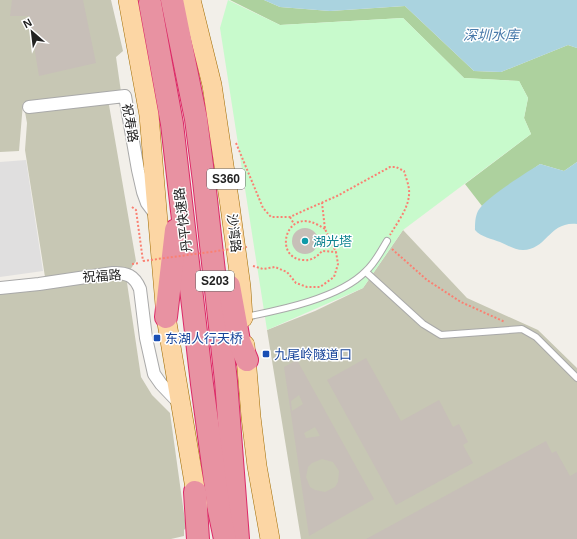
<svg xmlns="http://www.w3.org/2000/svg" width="577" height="539" font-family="Helvetica,'Noto Sans SC',sans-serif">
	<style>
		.residential { fill: #e0dfdf }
		.construction { fill: #c7c7b4 }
		.forest { fill: #add19e }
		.park { fill: #c8facc }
		.water { fill: #aad3df }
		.building { fill: #c7bfb8; fill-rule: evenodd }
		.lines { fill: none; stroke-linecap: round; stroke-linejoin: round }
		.lane-casing { stroke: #a9a9a9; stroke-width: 8 }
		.street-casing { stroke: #a9a9a9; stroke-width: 14 }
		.primary-casing { stroke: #a06b00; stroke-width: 20 }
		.highway-casing { stroke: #dc2a67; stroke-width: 24 }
		.path { stroke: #fa8072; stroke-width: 2; stroke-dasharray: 2 2; stroke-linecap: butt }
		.lane { stroke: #fff; stroke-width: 6 }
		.street { stroke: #fff; stroke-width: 12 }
		.primary { stroke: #fcd6a4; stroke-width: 19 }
		.highway { stroke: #e892a2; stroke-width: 22 }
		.path-bridge { stroke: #fa8072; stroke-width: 2; stroke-dasharray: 2 2; stroke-linecap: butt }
		.culture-dot { fill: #0f9aa8; stroke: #fff; stroke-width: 1.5 }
		.transit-dot { fill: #1a4fb4; stroke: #fff; stroke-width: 1.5 }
		.labels { text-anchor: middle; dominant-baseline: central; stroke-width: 3; stroke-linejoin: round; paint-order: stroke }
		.shield { fill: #fff; stroke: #646464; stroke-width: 1 }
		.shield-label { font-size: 12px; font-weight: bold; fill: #222 }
		.street-label { font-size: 13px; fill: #222; stroke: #fff }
		.culture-label { font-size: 13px; fill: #0d838f; stroke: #fff; text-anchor: start }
		.transit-label { font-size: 13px; fill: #164399; stroke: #fff; text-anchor: start }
		.water-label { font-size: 14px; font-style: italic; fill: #4a7aab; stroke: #fff }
	</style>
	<rect width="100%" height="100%" fill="#f2efe9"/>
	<!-- residential -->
	<path class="residential" d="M26,160L43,271L0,277V162Z"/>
	<!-- construction -->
	<g class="construction">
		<path d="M0,0H111L123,51L116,57L121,92L23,103L19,151L0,152Z"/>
		<path d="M104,103L105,105H109L136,261L126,276L141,377L152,395L170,413L186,528L184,530V536L171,539H0V284L45,277L25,150L27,123L25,112Z"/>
		<path d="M403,230L467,298L538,330L577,368V539H301L267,330L315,311L363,288Z"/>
	</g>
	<!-- forest -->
	<path class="forest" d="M230,0H264L280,7L330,11L405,6L474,71L501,72L568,45L577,48V162L564,171L540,164L482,206L465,184L531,134L524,118L528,98L519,81L464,78L403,18L280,25Z"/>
	<!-- park -->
	<path class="park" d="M228,0L280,25L403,18L464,78L519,81L528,98L524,118L531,134L403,230L363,288L267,330L220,28Z"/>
	<!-- water -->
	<g class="water">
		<path d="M264,0H577V48L568,45L501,72L474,71L405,6L330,11L280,7Z"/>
		<path d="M577,162V224C549,221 547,250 523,250C515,250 507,245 500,242C492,239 481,237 475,230C475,224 475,217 478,211C484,199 527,172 540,164L564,171Z"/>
	</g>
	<!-- building -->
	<g class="building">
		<path d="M12,0H83L96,63L39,76L29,16H10Z"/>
		<circle cx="305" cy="241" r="13"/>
		<path d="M366,358L401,421L439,400L453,427L459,424L468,442L463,445L473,463L396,505L327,380Z"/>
		<path d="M297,360L374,499L309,536L284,367ZM299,395L303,404L292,411L291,401ZM315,427L320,436L306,438L304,433ZM322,459L333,462L339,471L338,482L335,487L325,492L315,490L310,487L306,477L308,467L312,463Z"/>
		<path d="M546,441L552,453L556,451L570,476L577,472V539H366Z"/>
	</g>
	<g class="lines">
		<!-- lane casing -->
		<g class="lane-casing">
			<g id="lane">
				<path d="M366,272L423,324L441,335L522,329L536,337L577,378"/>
				<path d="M245,317C281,310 340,298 366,271C375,263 381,251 387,241"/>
			</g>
		</g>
		<!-- street casing -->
		<g class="street-casing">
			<g id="street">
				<path d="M29,107L125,96L138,170L143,192L147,203L156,215"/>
				<path d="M0,288L39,284L113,273C127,273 134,275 140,289L146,338L154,374L161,384L180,404"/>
			</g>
		</g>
		<!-- primary casing -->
		<g class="primary-casing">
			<g id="primary">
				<path d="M128,0L149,115L166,317L198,506"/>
				<path d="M191,0L212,85L230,206L241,287L243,318"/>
				<path d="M245,345L251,417L257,466L270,539"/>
			</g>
		</g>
		<!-- highway casing -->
		<g class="highway-casing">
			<g id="highway">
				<path d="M172,0L196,119L204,181L226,381L238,539"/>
				<path d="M150,3L172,124L202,384L219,510L225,539"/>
				<path d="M229,286L239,341L247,360"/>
				<path d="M166,317L176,230"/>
				<path d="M195,492L198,539"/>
			</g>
		</g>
		<!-- path -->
		<g class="path">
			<path d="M236,143L263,208L271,217H290L303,211L337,196L390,167H396L404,171C406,178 410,187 409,195C408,209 397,223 390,235"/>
			<path d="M132,207L136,210L143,261"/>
			<path d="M290,217L294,224"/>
			<path d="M325,229C320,226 315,223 311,222C284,214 275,258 303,260C311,261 317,257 322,251L336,252"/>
			<path d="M392,249L427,280L461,302L505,322"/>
			<path d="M132,264L140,263"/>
			<path d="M253,266L263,269L275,267L287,272L296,283L307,287H320L334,277L338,264L336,252L325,229L322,203"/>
		</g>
		<!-- lane -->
		<use href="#lane" class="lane"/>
		<!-- street -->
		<use href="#street" class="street"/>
		<!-- primary -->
		<use href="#primary" class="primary"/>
		<!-- highway -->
		<use href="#highway" class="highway"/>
		<!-- path-bridge -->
		<path class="path-bridge" d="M143,261L247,247"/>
	</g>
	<!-- markers -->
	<circle class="culture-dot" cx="305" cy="241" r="4"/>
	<g class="transit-dot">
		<rect x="153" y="334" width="8" height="8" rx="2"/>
		<rect x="262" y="350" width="8" height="8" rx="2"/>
	</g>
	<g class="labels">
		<!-- shield labels -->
		<g class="shield">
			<rect x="207" y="169" width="38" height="20" rx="3"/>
			<rect x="196" y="271" width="38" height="20" rx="3"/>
		</g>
		<g class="shield-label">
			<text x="226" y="179">S360</text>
			<text x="215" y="281">S203</text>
		</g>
		<!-- street labels -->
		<g class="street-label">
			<text transform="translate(130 123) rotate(80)">祝寿路</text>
			<text transform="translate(183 220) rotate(-97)">丹平快速路</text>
			<text transform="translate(234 233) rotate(83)">沙湾路</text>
			<text transform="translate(102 276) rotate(-4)">祝福路</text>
		</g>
		<!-- culture labels -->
		<g class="culture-label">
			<text x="313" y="241">湖光塔</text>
		</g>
		<!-- transit labels -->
		<g class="transit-label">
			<text x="165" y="338">东湖人行天桥</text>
			<text x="274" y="354">九尾岭隧道口</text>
		</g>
		<!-- water labels -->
		<g class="water-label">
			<text x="491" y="35">深圳水库</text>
		</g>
	</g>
	<!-- north arrow -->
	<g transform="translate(32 32) rotate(332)" stroke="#ffffff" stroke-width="3" paint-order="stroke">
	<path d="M0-3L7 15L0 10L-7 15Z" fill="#222222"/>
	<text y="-6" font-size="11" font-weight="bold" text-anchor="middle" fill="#222222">N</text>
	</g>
</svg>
